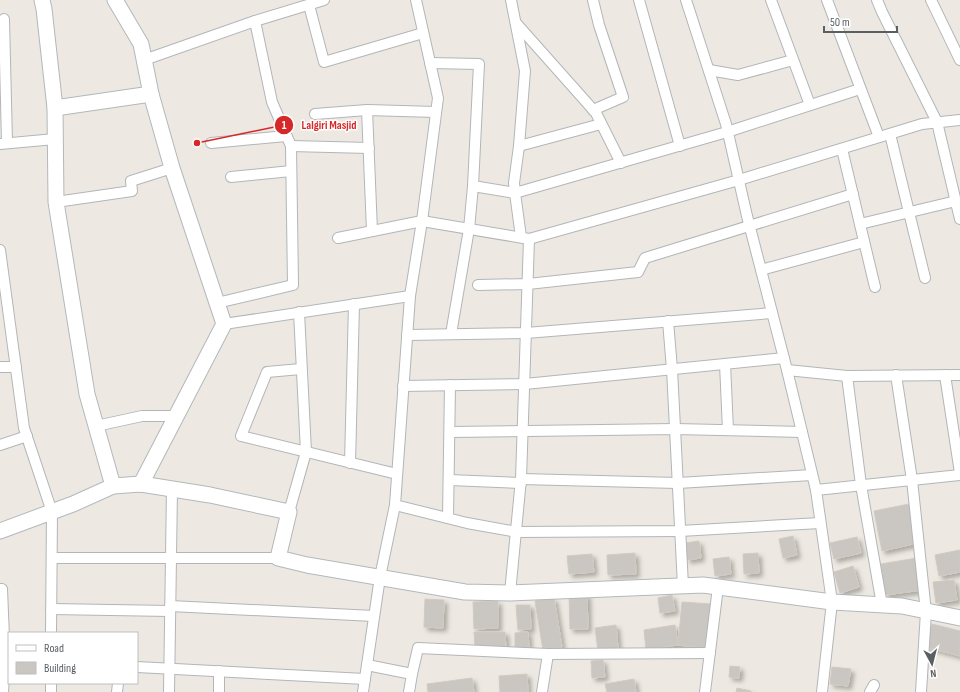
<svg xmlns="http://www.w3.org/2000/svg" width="960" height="692" font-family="'Sofia Sans Condensed',sans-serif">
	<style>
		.building { fill: #cac6c1; stroke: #d1cac0; filter: url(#shadow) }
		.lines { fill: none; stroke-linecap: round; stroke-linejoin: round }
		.street-casing { stroke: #b2b6b9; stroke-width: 12 }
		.secondary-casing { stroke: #b3b8bc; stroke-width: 17 }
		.street { stroke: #fff; stroke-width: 10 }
		.secondary { stroke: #fff; stroke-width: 15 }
		.leader { fill: none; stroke: #d62828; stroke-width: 1.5 }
		.callout-dot { fill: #d62828; stroke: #fff; stroke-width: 1.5 }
		.mark-label { font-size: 12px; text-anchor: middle; font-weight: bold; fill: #fff }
		.callout-label { font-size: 12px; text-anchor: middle; font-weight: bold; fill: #d62828; stroke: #fff; stroke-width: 3; stroke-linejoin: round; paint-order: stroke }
	</style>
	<defs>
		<filter id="shadow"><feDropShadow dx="3.5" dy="3.5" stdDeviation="2" flood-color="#0004"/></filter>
	</defs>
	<rect width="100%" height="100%" fill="#ede9e2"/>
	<!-- building -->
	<g class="building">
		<path d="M909,504L918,543L882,551L874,511Z"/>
		<path d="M793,536L797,555L783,558L779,539Z"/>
		<path d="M857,537L861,553L834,559L830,543Z"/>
		<path d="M699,541L701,558L687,560L685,543Z"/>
		<path d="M960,550V572L939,576L935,555Z"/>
		<path d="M635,553L636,574L608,575L607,555Z"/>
		<path d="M758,553L759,573L744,574L743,554Z"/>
		<path d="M592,554L594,572L569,574L567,556Z"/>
		<path d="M729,557L731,574L715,576L713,559Z"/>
		<path d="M917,558L922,590L885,595L881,564Z"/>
		<path d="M853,566L859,587L840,593L834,572Z"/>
		<path d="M954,580L957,600L936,603L933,582Z"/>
		<path d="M587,594L588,629H570L569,595Z"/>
		<path d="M672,595L675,611L660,613L658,598Z"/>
		<path d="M554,598L562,647L543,650L535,601Z"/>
		<path d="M425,599L444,600L443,628L424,627Z"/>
		<path d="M498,601V628L474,629L473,602Z"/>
		<path d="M682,602L711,604L707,648L678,645Z"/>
		<path d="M516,605H530L531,629L518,630Z"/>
		<path d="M932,624L960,631V656L926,647Z"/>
		<path d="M616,625L618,648L598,650L595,628Z"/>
		<path d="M675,625L678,645L646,649L644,630Z"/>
		<path d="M474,632H505L506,649L475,647Z"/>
		<path d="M528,632L529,648L515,649V633Z"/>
		<path d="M603,660L605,677L592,678L591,661Z"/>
		<path d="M730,666L740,667L739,678L729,677Z"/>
		<path d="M832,667L851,669L848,686L830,684Z"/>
		<path d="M527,674L528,692H500L499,676Z"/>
		<path d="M472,678L474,692H428L427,684Z"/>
		<path d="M634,679L636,692H607L605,684Z"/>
		<path d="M737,688L751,691V692H736Z"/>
	</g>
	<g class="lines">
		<!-- street casing -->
		<g class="street-casing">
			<g id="street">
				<path d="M416,0L438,98L422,221L410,296L395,505L467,523L517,532L680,531L820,523"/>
				<path d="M639,0L680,146"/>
				<path d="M686,0L726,124L747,216L787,370L816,490L832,602L822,692"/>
				<path d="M771,0L810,105"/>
				<path d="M827,0L879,137"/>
				<path d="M877,0L882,12L937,122L960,219"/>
				<path d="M931,0L960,60"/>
				<path d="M309,5L324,62L423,33"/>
				<path d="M4,19L7,143"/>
				<path d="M255,21L324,0"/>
				<path d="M516,23L596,113L621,163"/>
				<path d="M144,60L255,21L272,102L291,146L293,285L217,303"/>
				<path d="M430,63L479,64L473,186L515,193L514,183L519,146L525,71L511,0"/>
				<path d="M709,70L738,75L793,60"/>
				<path d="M367,110L372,231"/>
				<path d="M593,110L623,97L599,25L593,0"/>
				<path d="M315,114L367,110L436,112"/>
				<path d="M890,134L925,278"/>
				<path d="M211,143L286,136"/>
				<path d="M0,144L55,139"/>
				<path d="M291,146L369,148"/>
				<path d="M519,146L601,124"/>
				<path d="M842,149L875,287"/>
				<path d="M231,177L291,171"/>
				<path d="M56,202L132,191L131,181L172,168"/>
				<path d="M860,224L956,201"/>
				<path d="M521,237L515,193L727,132L860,89"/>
				<path d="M338,238L422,221L529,239L739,180L922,124L960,120"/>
				<path d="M0,250L24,428L52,512L51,633"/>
				<path d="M761,270L864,242"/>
				<path d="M478,285L528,284L638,272L645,258L853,194"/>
				<path d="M668,321L672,369L683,586"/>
				<path d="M224,324L410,296"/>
				<path d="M451,334L469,229L473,186"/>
				<path d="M407,335L526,333L772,313"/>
				<path d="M725,364L728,430"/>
				<path d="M0,367H16"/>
				<path d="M301,369L267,372L241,436L397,474"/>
				<path d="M787,370L847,376L960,375"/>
				<path d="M896,375L912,480L926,612L921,692"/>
				<path d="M945,375L960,473"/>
				<path d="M847,376L861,485L882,605"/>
				<path d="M403,386L525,384L784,358"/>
				<path d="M96,426L142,416H175"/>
				<path d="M450,432L675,429L802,432"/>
				<path d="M0,445L27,436"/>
				<path d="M350,463L354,304"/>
				<path d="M521,479L678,483L812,475"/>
				<path d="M449,480L521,483"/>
				<path d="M816,490L960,475"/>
				<path d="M289,512L306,452L299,312"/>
				<path d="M448,518L450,385"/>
				<path d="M52,558H278"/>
				<path d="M0,589H2L5,662L3,692"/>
				<path d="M510,593L521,479L529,239"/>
				<path d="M170,606L374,616"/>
				<path d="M51,609L170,611"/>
				<path d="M367,665L412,674L418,648L548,654"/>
				<path d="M137,667L365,679"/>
				<path d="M51,692V683"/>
				<path d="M117,692L118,683"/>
				<path d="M169,692L172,489"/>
				<path d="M219,692V671"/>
				<path d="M363,692L380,577L395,505"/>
				<path d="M409,692L412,674"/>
				<path d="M542,692L548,654L710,653"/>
				<path d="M705,692L718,587"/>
				<path d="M870,692L874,685"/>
			</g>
		</g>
		<!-- secondary casing -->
		<g class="secondary-casing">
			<g id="secondary">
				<path d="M42,0L44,9L55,108L56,202L87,394L113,486"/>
				<path d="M115,0L141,44L151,94L172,168L224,324L141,484"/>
				<path d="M55,108L151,94"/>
				<path d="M0,531L73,504L113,486L141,484L210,495L289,512L278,558L307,565L465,592L510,593L703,585L832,602L902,606L960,618"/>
			</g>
		</g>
		<!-- street -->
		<use href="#street" class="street"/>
		<!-- secondary -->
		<use href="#secondary" class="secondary"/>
	</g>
	<!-- callouts -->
	<path class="leader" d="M197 143L284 125"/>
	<g class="callout-dot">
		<circle cx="197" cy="143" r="4"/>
		<circle cx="284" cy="125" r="10"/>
	</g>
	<g class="mark-label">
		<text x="284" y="129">1</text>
	</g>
	<g class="callout-label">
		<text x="329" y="129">Lalgiri Masjid</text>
	</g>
	<!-- legend -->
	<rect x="8" y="632" width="130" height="52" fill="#ffffff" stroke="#bdbfc0"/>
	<rect x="16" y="645" width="20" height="6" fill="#ffffff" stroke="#bdbfc0"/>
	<text x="44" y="652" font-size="12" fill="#5a5f62">Road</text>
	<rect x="16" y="662" width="20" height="12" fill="#cac6c1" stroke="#bdbfc0"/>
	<text x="44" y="672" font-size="12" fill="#5a5f62">Building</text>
	<!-- north arrow -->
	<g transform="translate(932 664) rotate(173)" stroke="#ffffff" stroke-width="3" paint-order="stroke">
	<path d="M0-3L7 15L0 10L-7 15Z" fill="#5a5f62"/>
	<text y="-6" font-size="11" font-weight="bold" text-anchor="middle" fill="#5a5f62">N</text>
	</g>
	<!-- scale -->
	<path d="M824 26v6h73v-6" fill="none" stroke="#5a5f62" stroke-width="2"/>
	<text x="830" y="26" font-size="12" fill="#5a5f62" stroke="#ffffff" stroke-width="3" paint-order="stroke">50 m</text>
</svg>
